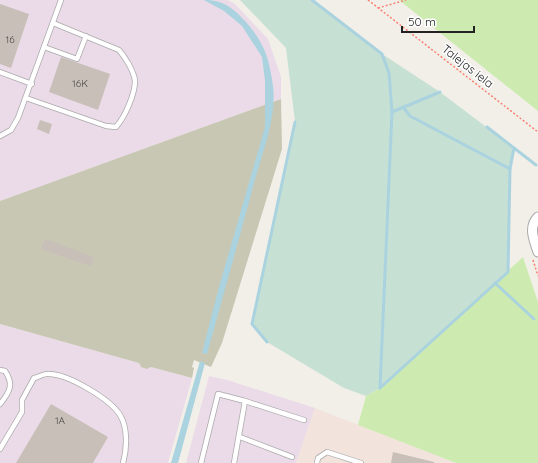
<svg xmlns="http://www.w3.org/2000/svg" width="538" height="463" font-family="Quicksand,sans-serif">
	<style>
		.industrial { fill: #ebdbe8 }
		.military { fill: #f3e3dd }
		.construction { fill: #c7c7b4 }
		.grass { fill: #cdebb0 }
		.wetland { fill: #c6e0d4 }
		.water { fill: #aad3df }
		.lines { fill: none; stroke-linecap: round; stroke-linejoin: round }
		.stream { stroke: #aad3df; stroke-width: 3 }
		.building { fill: #c7bfb8 }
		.service-casing { stroke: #a9a9a9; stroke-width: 6 }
		.minor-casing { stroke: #a9a9a9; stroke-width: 11 }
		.path { stroke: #fa8072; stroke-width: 1.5; stroke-dasharray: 2 2; stroke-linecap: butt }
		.service { stroke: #fff; stroke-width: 4.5 }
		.minor { stroke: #fff; stroke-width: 9 }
		.labels { text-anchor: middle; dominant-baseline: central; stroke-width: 3; stroke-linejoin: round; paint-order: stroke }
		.number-label { font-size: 10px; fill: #4b4948 }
		.street-label { font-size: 12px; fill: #222; stroke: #fff }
	</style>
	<rect width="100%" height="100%" fill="#f2efe9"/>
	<!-- industrial -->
	<g class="industrial">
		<path d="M0,0H228L235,4L268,39L281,77V99L0,201Z"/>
		<path d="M0,324L139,363L141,367H151L192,378L168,463H0Z"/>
		<path d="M209,376L227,380L315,408L296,463H186Z"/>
	</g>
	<!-- military -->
	<path class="military" d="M315,408L456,463H296Z"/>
	<!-- construction -->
	<path class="construction" d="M281,99L282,149L222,343L211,367L194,360L192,367L194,368L192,378L151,367L147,369L141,367L139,363L0,324V201Z"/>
	<!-- grass -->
	<g class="grass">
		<path d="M399,0H538V111Z"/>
		<path d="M523,257L538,302V463H456L358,425L366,396L380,388Z"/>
	</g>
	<!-- wetland -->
	<path class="wetland" d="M240,0H312L382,54L440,92L514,148L510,169L508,272L380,388L366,396L344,388L267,342L252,324L295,122L286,48Z"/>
	<!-- water -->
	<g class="water">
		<path d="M204,0C223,0 232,7 245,21C264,42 269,57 273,86C277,120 261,155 253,187C238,243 222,299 207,354L202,353L219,287L265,127V81L262,57L242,26L224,11Z"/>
		<path d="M200,361L205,363L178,463H171Z"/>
	</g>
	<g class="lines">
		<!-- stream -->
		<g class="stream">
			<path d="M312,0L382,54L389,73L392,112L380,388"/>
			<path d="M403,107L410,116L510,169"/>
			<path d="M392,112L440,92"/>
			<path d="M487,127L536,165"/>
			<path d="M495,283L534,319"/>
			<path d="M267,342L252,324L295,122"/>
			<path d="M380,388L508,272L510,169L514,148"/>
		</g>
	</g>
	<!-- building -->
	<g class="building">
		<path d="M0,4L29,14L11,68L0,64Z"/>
		<path d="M61,57L110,74L98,110L49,92Z"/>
		<path d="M40,120L52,124L49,134L37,129Z"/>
		<path d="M45,239L94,257L91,266L41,249Z"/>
		<path d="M51,404L108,437L93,463H16Z"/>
		<path d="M393,452L434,462V463H391Z"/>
	</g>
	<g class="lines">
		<!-- service casing -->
		<g class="service-casing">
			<g id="service">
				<path d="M44,47L77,59L86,36"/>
				<path d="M0,72L32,84"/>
				<path d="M26,98L106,126L116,127C125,117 135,94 135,81C134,71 125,57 119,50L53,23"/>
				<path d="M0,136L11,130L18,118L61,0"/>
				<path d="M0,370L5,371C14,384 10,392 0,404"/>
				<path d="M245,401L304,420"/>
				<path d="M240,437L292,457"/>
				<path d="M0,449L22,412V400L34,378C39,377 45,373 49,374C68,374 110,399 120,415C128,428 127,449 123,463"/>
				<path d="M201,463L218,394L245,401L234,463"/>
				<path d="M317,463L318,458L327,452L361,463"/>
			</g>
		</g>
		<!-- minor casing -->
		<g class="minor-casing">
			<path id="minor" d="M538,217C528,227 534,240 538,252"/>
		</g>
		<!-- path -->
		<g class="path">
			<path d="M368,0L538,132"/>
			<path d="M378,8L406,0"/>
			<path d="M533,260L538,276"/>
		</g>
		<!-- service -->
		<use href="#service" class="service"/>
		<!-- minor -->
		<use href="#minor" class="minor"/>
	</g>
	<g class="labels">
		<!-- number labels -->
		<g class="number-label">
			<text x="10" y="39">16</text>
			<text x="80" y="83">16K</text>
			<text x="60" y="420">1A</text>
		</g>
		<!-- street labels -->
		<g class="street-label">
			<text transform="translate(468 66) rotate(38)">Talejas iela</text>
		</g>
	</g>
	<!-- scale -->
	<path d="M402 26v6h72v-6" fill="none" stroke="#222222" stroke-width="2"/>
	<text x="408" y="26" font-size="12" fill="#222222" stroke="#ffffff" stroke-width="3" paint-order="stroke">50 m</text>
</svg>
